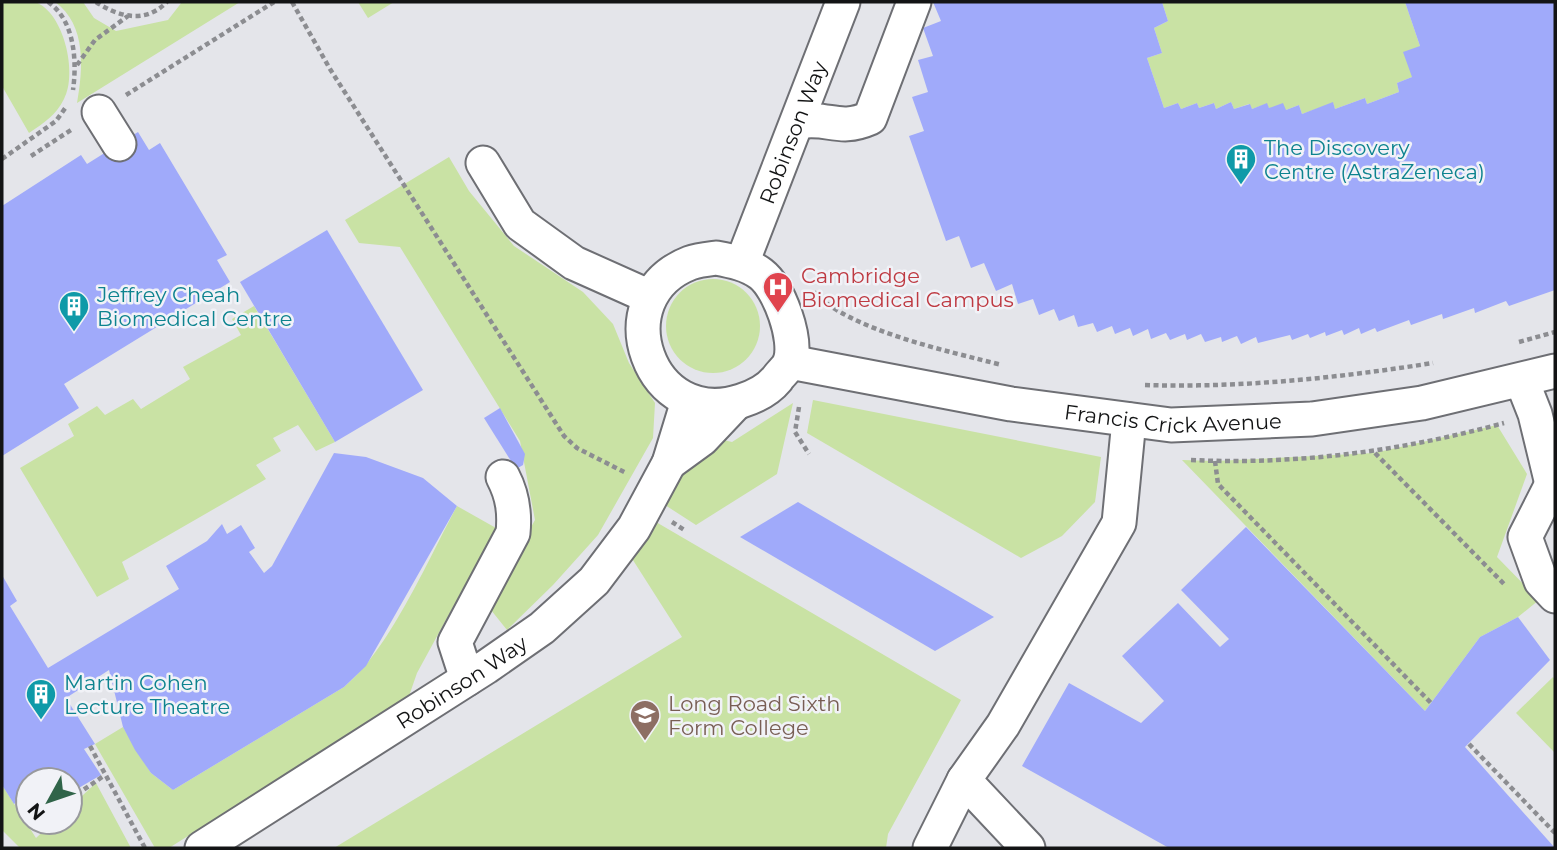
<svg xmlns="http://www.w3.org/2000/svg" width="1557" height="850" font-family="Montserrat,sans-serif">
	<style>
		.green { fill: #c9e2a4 }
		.building { fill: #a0aafa }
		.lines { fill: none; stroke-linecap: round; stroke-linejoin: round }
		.minor-casing { stroke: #6e6f74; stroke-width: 37 }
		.path { stroke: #8c8d91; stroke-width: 4.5; stroke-dasharray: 5 3.5; stroke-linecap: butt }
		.minor { stroke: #fff; stroke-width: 33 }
		.labels { text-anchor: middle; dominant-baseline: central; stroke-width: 5; stroke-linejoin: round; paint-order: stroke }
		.street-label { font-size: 21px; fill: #131415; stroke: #f1f2f7 }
		.culture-label { font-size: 21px; fill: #0d838f; stroke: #f1f2f7; text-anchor: start }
		.health-label { font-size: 21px; fill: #be3a42; stroke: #f1f2f7; text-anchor: start }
		.education-label { font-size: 21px; fill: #785e54; stroke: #f1f2f7; text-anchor: start }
	</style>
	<rect width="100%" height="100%" fill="#e4e5ea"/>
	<!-- green -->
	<g class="green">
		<path d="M2,2C11,2 26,0 35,2C64,12 78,74 64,99C56,115 44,123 29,133L2,86Z"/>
		<path d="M55,2H83L94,18L116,31L168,20L182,2H240L77,103C83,70 87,25 55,2Z"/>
		<path d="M358,2H394L368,18Z"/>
		<path d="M1162,2H1405L1420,46L1412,77L1397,83L1399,92L1367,104L1365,98L1335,109L1333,103L1302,114L1299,105L1286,110L1269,108L1266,104L1252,109L1249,104L1234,109L1231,102L1216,109L1214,103L1199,108L1197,103L1181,109L1178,103L1164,108L1147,58L1162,53L1154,28L1168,21Z"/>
		<path d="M449,157L469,191L514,246L583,292L613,324L629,363L655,403L653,438L598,535L553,585L507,630L487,605L535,520L520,441L400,247L359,243L345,220Z"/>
		<circle cx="713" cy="326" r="47"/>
		<path d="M254,306L335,442L316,451L298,425L273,438L281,451L256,465L266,479L122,562L129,579L97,597L20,468L74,436L68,424L97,406L105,415L133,399L141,409L190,379L183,367L241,335L232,319Z"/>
		<path d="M813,400L1101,457L1095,502L1062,536L1021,558L807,433Z"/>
		<path d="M793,403L777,474L696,525L665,505L690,462L715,438L732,442Z"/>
		<path d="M1497,425L1527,474L1497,557L1539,600L1518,617L1480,637L1425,711L1182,460L1215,461L1374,453Z"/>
		<path d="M457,506L496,528L417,673L409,696L169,848H155L95,744L123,727L151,773L173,790L344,687C388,652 429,558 457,506Z"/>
		<path d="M656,522L961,700L888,834L886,848H334L682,637L631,557Z"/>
		<path d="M1553,677L1555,680V753L1516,713Z"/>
		<path d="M96,783L131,848H20L2,830V785L36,838L53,822H70V807Z"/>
	</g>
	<!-- building -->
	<g class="building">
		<path d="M933,2H1162L1168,21L1154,28L1162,53L1147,58L1164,108L1178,103L1181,109L1197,103L1199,108L1214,103L1216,109L1231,102L1234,109L1250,104L1252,109L1267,103L1269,108L1283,103L1286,110L1299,105L1302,114L1333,102L1335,109L1365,98L1367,104L1399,92L1397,83L1412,77L1403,52L1420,46L1405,2H1555V290L1509,306L1506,301L1475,313L1474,308L1443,319L1442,314L1411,325L1409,320L1377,332L1375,328L1361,334L1359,328L1344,335L1342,330L1326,336L1325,332L1310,338L1308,334L1292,340L1290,335L1258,343L1256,337L1241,344L1237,336L1222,342L1221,337L1205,342L1201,334L1187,340L1185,334L1170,340L1166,333L1151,339L1148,329L1133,336L1130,328L1115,334L1112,326L1097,332L1093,323L1078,327L1074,315L1059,321L1054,309L1039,315L1033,299L1018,304L1012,284L996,291L984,263L971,268L959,236L946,241L909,136L924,131L912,97L928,92L918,60L933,56L923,28L941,21Z"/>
		<path d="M138,132L149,150L160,143L227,255L217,260L230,282L64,384L79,408L2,456V206L81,155L87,164Z"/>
		<path d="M327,230L423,390L335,442L240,282Z"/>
		<path d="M500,408L525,454L523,465L516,469L484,418Z"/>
		<path d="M334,453L366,457L423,478L457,506L366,666L344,687L173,790L151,773L135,750L123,727L109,670L66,698L95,744L84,749L101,775L70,793V780H28V807L22,797L14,804L2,785V575L17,601L10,606L48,668L179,589L166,566L207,541L222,524L227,534L241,525L255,548L249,552L264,573L272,566Z"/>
		<path d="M798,502L994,617L935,651L740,537Z"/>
		<path d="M1246,527L1425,711L1480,637L1518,617L1550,660L1465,747L1555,848H1169L1022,766L1069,683L1141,723L1164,701L1122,656L1178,603L1220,647L1229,639L1181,590Z"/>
	</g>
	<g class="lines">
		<!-- minor casing -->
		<g class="minor-casing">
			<g id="minor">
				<path d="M99,112L119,144"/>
				<path d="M798,122C829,116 838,132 870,118L914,2"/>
				<path d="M483,163L520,224L574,263L650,297"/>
				<path d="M716,258C732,261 748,264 761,274C779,288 798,339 790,362C788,368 780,374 777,379C768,390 754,397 741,401C649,431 602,297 690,263C698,260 708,259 716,258Z"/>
				<path id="s1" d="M742,263L843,2"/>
				<path id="s2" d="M790,362L1011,404L1171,425L1312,419L1422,403L1555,371"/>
				<path d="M1522,381L1535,414L1552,484"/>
				<path d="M669,463L702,439L736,403"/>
				<path d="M1555,485L1552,484L1525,537L1541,581L1555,596"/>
				<path d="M467,679L455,642L513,533C515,513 513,496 503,477"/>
				<path d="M964,780L1028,848"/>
				<path id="s3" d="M202,848L486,667L542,628L594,581L634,528L669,463L688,401"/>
				<path d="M930,848L964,780L1003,725L1119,523L1129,420"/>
			</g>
		</g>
		<!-- path -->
		<g class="path">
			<path d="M48,2C75,20 77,62 73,90"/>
			<path d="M96,2C119,17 145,24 167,2"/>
			<path d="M292,2L330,69L564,436L577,448L626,473"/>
			<path d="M77,65L95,40L128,16"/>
			<path d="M126,95L274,2"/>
			<path d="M31,156L71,130"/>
			<path d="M2,159L56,121L66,107"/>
			<path d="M814,292C848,330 951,352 1002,365"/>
			<path d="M1519,342L1555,332"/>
			<path d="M1145,385C1241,388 1337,378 1433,363"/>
			<path d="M799,407L795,432L809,454"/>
			<path d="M1375,453L1506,586"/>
			<path d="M1191,460C1298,465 1401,451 1504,423"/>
			<path d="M1215,461L1218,484L1431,703"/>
			<path d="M672,522L686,531"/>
			<path d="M1469,744L1555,833"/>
			<path d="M90,746L145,848"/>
			<path d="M70,799L105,775"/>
			<path d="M37,822H38"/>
		</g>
		<!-- minor -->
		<use href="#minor" class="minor"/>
	</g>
	<!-- icons -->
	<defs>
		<g id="building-pin" transform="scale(1.575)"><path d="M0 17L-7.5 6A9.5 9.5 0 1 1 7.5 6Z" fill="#0f9aa8" stroke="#f1f2f7"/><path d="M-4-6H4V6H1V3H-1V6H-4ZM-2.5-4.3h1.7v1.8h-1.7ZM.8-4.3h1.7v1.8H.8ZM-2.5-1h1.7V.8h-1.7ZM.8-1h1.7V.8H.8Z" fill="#fff"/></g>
		<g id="hospital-pin" transform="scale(1.575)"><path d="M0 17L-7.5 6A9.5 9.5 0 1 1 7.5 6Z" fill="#e0444e" stroke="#f1f2f7"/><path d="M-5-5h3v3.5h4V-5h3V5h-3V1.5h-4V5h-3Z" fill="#fff"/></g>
		<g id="university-pin" transform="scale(1.575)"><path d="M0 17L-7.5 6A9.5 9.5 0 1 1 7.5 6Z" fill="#8d6e63" stroke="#f1f2f7"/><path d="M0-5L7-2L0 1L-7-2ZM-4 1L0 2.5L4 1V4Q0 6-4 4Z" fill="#fff"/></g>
	</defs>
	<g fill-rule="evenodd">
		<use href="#building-pin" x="1241" y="159"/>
		<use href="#hospital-pin" x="778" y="287"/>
		<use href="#building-pin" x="74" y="306"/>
		<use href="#building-pin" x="41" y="694"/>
		<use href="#university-pin" x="645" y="715"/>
	</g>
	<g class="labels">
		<!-- street labels -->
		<g class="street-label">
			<text stroke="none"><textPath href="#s1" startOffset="140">Robinson Way</textPath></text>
			<text stroke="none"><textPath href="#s2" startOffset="388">Francis Crick Avenue</textPath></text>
			<text stroke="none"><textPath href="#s3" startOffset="308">Robinson Way</textPath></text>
		</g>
		<!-- culture labels -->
		<g class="culture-label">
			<text x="1264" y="147">The Discovery<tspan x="1264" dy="24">Centre (AstraZeneca)</tspan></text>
			<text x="97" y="294">Jeffrey Cheah<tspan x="97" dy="24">Biomedical Centre</tspan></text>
			<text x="64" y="682">Martin Cohen<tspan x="64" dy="24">Lecture Theatre</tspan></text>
		</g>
		<!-- health labels -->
		<g class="health-label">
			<text x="801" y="275">Cambridge<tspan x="801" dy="24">Biomedical Campus</tspan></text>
		</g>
		<!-- education labels -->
		<g class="education-label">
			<text x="668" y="703">Long Road Sixth<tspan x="668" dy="24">Form College</tspan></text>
		</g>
	</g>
	<!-- border -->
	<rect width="1557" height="850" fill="none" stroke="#131415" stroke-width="7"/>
	<!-- north arrow -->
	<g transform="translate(49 801) rotate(230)"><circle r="33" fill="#f1f2f7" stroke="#98999d" stroke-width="2"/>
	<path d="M0-5L12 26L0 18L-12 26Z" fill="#306449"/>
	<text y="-10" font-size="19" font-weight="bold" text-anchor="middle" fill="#131415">N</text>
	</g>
</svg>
